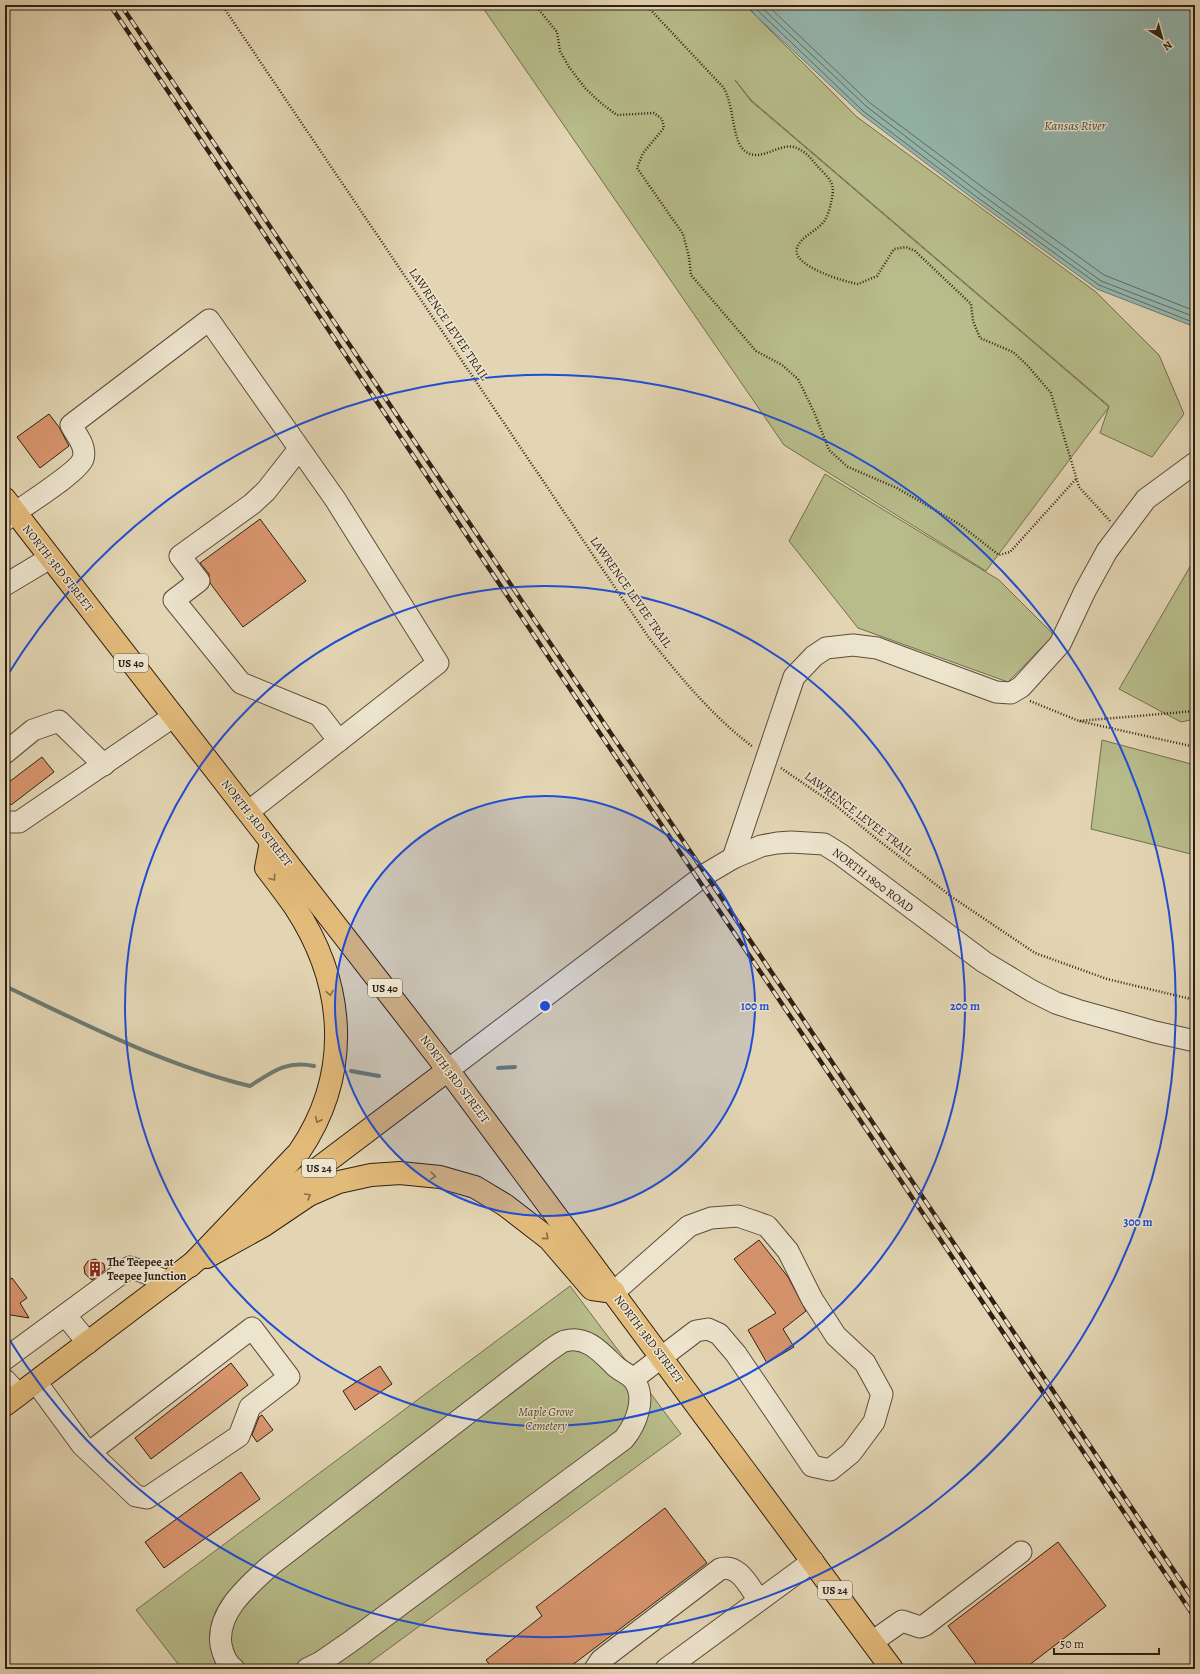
<svg xmlns="http://www.w3.org/2000/svg" width="1200" height="1674" font-family="Alegreya,serif">
	<style>
		.green { fill: #b7bc8a; stroke: #736e4f }
		.water { fill: #95b8b0; stroke: #6c7b72 }
		.lines { fill: none; stroke-linecap: round; stroke-linejoin: round }
		.shore { stroke: #626c62; stroke-width: 1 }
		.stream { stroke: #6c7b72; stroke-width: 4 }
		.building { fill: #d8956e; stroke: #2f2014 }
		.minor-casing { stroke: #5c4d3c; stroke-width: 23 }
		.major-casing { stroke: #2f2014; stroke-width: 24 }
		.highway-casing { stroke: #2f2014; stroke-width: 24 }
		.path { stroke: #2f2014; stroke-width: 2.5; stroke-dasharray: 1 2; stroke-linecap: butt }
		.minor { stroke: #ede4ce; stroke-width: 21 }
		.major { stroke: #e2ba7a; stroke-width: 22 }
		.highway { stroke: #e2ba7a; stroke-width: 22 }
		.rail-casing { stroke: #2f2014; stroke-width: 4.5 }
		.rail { stroke: #ede4ce; stroke-width: 3; stroke-dasharray: 9; stroke-linecap: butt }
		.oneway { stroke: #886d47 }
		.ring { fill: none; stroke: #1d4ed8; stroke-width: 2 }
		.labels { text-anchor: middle; dominant-baseline: central; stroke-width: 3; stroke-linejoin: round; paint-order: stroke }
		.shield { fill: #ede4ce; stroke: #685b4c; stroke-width: 1 }
		.shield-label { font-size: 11px; font-weight: bold; fill: #2f2014 }
		.street-label { font-size: 12px; fill: #2f2014; stroke: #ede4ce }
		.poi-label { font-size: 12px; font-weight: bold; fill: #2f2014; stroke: #ede4ce; text-anchor: start }
		.park-label { font-size: 12px; font-style: italic; fill: #514732; stroke: #ede4ce }
		.water-label { font-size: 13px; font-style: italic; fill: #4e4e43; stroke: #ede4ce }
		.centre { fill: #1d4ed8; stroke: #ede4ce; stroke-width: 2 }
		.ring-label { font-size: 12px; text-anchor: middle; font-weight: bold; fill: #1d4ed8; stroke: #ede4ce; stroke-width: 3; stroke-linejoin: round; paint-order: stroke }
	</style>
	<rect width="100%" height="100%" fill="#e3d5b3"/>
	<filter id="stains"><feTurbulence type="fractalNoise" baseFrequency=".005" numOctaves="4"/><feColorMatrix values="0 0 0 0 .2 0 0 0 0 .09 0 0 0 0 .02 0 0 0 .5 -.17"/></filter>
	<radialGradient id="worn" r=".72"><stop offset=".6" stop-color="#630" stop-opacity="0"/><stop offset="1" stop-color="#630" stop-opacity=".3"/></radialGradient>
	<!-- green -->
	<g class="green">
		<path d="M481,5H745L857,117L1096,292L1159,355L1184,414L1152,457L1100,433L1109,406L751,100L735,80L751,101L1109,407L986,571L784,445Z"/>
		<path d="M825,474L999,580L1054,635L1008,682L858,628L789,541Z"/>
		<path d="M1195,558V719L1181,722L1119,689Z"/>
		<path d="M1102,740L1195,765V855L1091,829Z"/>
		<path d="M570,1286L681,1434L361,1669H182L136,1610Z"/>
	</g>
	<!-- water -->
	<path class="water" d="M747,5H1195V327L1097,289L976,201L861,114L756,16Z"/>
	<g class="lines">
		<!-- shore -->
		<g class="shore">
			<path d="M752,5L863,111L978,198L1099,285L1195,323"/>
			<path d="M759,5L867,107L981,194L1101,281L1195,317"/>
			<path d="M767,5L870,103L985,189L1104,275L1195,311"/>
		</g>
		<!-- stream -->
		<g class="stream">
			<path d="M5,986C84,1024 164,1065 250,1086C272,1072 286,1060 314,1066"/>
			<path d="M498,1068L515,1067"/>
			<path d="M351,1071L379,1076"/>
		</g>
	</g>
	<!-- building -->
	<g class="building">
		<path d="M49,414L59,427L69,446L40,468L17,437Z"/>
		<path d="M260,519L306,581L243,627L210,583L209,574L200,563Z"/>
		<path d="M42,757L54,772L11,805L5,798V785Z"/>
		<path d="M759,1240L788,1277L806,1311L783,1329L794,1347L767,1363L748,1330L776,1313L734,1259Z"/>
		<path d="M95,1259L104,1264L105,1270L92,1280L85,1274L84,1267L88,1261Z"/>
		<path d="M12,1278L27,1298L20,1303L29,1318L5,1314V1283Z"/>
		<path d="M231,1363L248,1385L151,1459L135,1438Z"/>
		<path d="M380,1366L392,1384L355,1410L343,1391Z"/>
		<path d="M262,1415L273,1430L257,1442L252,1435L259,1417Z"/>
		<path d="M241,1472L260,1499L164,1568L145,1542Z"/>
		<path d="M665,1508L707,1563L567,1669H493L486,1660L542,1616L536,1607Z"/>
		<path d="M1058,1542L1106,1606L1024,1669H980L948,1626Z"/>
	</g>
	<g class="lines">
		<!-- minor casing -->
		<g class="minor-casing">
			<g id="minor">
				<path d="M299,449L266,491L252,504L180,556L199,581L174,600L241,683L319,715L339,741"/>
				<path d="M5,520C20,508 78,473 83,459C87,446 76,435 71,425L209,320L335,499L438,663L248,812"/>
				<path d="M5,585L50,558"/>
				<path d="M5,753L33,730L59,721L104,765"/>
				<path d="M5,822H19L174,716"/>
				<path d="M733,858L794,677L814,656L826,648L853,645L877,648L996,692L1011,693L1021,687L1060,644L1085,591L1107,551L1146,499L1195,463"/>
				<path d="M448,1070L706,874L733,858L761,846L777,843L791,842L824,844L840,854L984,962L1032,991L1056,1003L1077,1010L1155,1032L1195,1041"/>
				<path d="M614,1292L689,1226L711,1218L738,1216L767,1226L788,1251L812,1299L836,1336L865,1363L882,1394L874,1422L851,1453L830,1470L812,1466L736,1354L719,1334L708,1329L696,1331L633,1379"/>
				<path d="M66,1316L88,1343"/>
				<path d="M5,1359L130,1267L169,1282"/>
				<path d="M5,1380L19,1395"/>
				<path d="M36,1382L82,1445L136,1496L147,1498L239,1436L250,1407L289,1377L252,1328L90,1452"/>
				<path d="M872,1642L902,1621L920,1627L925,1625L1021,1552"/>
				<path d="M234,1669C226,1663 223,1655 221,1645C216,1612 249,1585 271,1565L550,1350C554,1348 560,1342 565,1341C586,1335 601,1352 614,1365C620,1371 629,1374 634,1380C647,1398 636,1424 624,1439L350,1642L321,1662L307,1669"/>
				<path d="M595,1669L601,1660L720,1569C739,1563 749,1587 759,1600"/>
				<path d="M666,1669L813,1561"/>
			</g>
		</g>
		<!-- major casing -->
		<g class="major-casing">
			<path id="major" d="M5,1405L448,1070"/>
		</g>
		<!-- highway casing -->
		<g class="highway-casing">
			<g id="highway">
				<path d="M5,499L448,1070L892,1669"/>
				<path d="M207,1257L263,1226L309,1195L339,1182L371,1175L400,1173L440,1177L475,1187L505,1205L549,1239L592,1289L614,1292"/>
				<path d="M190,1266L299,1152C352,1074 346,985 295,907C286,894 276,881 266,868L271,842"/>
			</g>
		</g>
		<!-- path -->
		<g class="path">
			<path d="M222,5L649,638C681,678 712,716 753,747"/>
			<path d="M535,5L557,32L560,51L569,67L585,88L602,104L617,115L654,113L662,119L664,128L643,153L637,168L683,234L689,257L691,275L756,351L782,365L798,379L814,412L829,450L848,467L897,488L959,524L999,555L1010,552L1076,479"/>
			<path d="M646,5L723,87C734,104 732,136 742,148C757,166 777,143 794,147C804,150 811,158 817,166C822,171 830,178 832,185C834,191 832,197 831,203C830,208 828,215 825,220C818,231 801,236 797,248C791,266 845,282 858,284L877,276L894,249L906,247L915,251L971,304L973,321L980,338L1013,352L1027,365L1051,393L1079,487L1110,521"/>
			<path d="M537,6L543,9L562,5"/>
			<path d="M1030,701L1079,721"/>
			<path d="M1195,711L1079,721L1195,747"/>
			<path d="M781,768L835,805L878,840L952,897L1035,953L1107,979L1195,1000"/>
		</g>
		<!-- minor -->
		<use href="#minor" class="minor"/>
		<!-- major -->
		<use href="#major" class="major"/>
		<!-- highway -->
		<use href="#highway" class="highway"/>
		<!-- rail casing -->
		<g class="rail-casing">
			<g id="rail">
				<path d="M110,5L1195,1618"/>
				<path d="M121,5L1195,1602"/>
			</g>
		</g>
		<!-- rail -->
		<use href="#rail" class="rail"/>
	</g>
	<!-- one-way arrows -->
	<defs><path id="oneway-chevron" d="M-2-3.5L2.5 0L-2 3.5" fill="none" stroke-width="1.6" stroke-linecap="round" stroke-linejoin="round"/></defs>
	<g class="oneway">
		<use href="#oneway-chevron" transform="translate(273 878) rotate(53)"/>
		<use href="#oneway-chevron" transform="translate(330 993) rotate(79)"/>
		<use href="#oneway-chevron" transform="translate(318 1120) rotate(115)"/>
		<use href="#oneway-chevron" transform="translate(433 1176) rotate(5)"/>
		<use href="#oneway-chevron" transform="translate(308 1196) rotate(-30)"/>
		<use href="#oneway-chevron" transform="translate(546 1237) rotate(40)"/>
	</g>
	<!-- distance rings -->
	<circle cx="545" cy="1006" r="210" fill="#1d4ed8" fill-opacity=".12"/>
	<g class="ring">
		<circle cx="545" cy="1006" r="210"/>
		<circle cx="545" cy="1006" r="420"/>
		<path d="M7 676A631 631 0 1 1 7 1336"/>
	</g>
	<!-- icons -->
	<defs>
		<g id="building-bare" transform="scale(1.2)"><path d="M-4-6H4V6H1V3H-1V6H-4ZM-2.5-4.3h1.7v1.8h-1.7ZM.8-4.3h1.7v1.8H.8ZM-2.5-1h1.7V.8h-1.7ZM.8-1h1.7V.8H.8Z" fill="#8f2418" stroke="#ede4ce" stroke-width="2.5" paint-order="stroke"/></g>
	</defs>
	<g fill-rule="evenodd">
		<use href="#building-bare" x="95" y="1269"/>
	</g>
	<g class="labels">
		<!-- shield labels -->
		<g class="shield">
			<rect x="114" y="654" width="34" height="18" rx="3"/>
			<rect x="368" y="979" width="34" height="18" rx="3"/>
			<rect x="302" y="1159" width="34" height="18" rx="3"/>
			<rect x="818" y="1581" width="34" height="18" rx="3"/>
		</g>
		<g class="shield-label">
			<text x="131" y="663">US 40</text>
			<text x="385" y="988">US 40</text>
			<text x="319" y="1168">US 24</text>
			<text x="835" y="1590">US 24</text>
		</g>
		<!-- street labels -->
		<g class="street-label">
			<text transform="translate(449 324) rotate(56)">LAWRENCE LEVEE TRAIL</text>
			<text transform="translate(58 568) rotate(52)">NORTH 3RD STREET</text>
			<text transform="translate(631 592) rotate(55)">LAWRENCE LEVEE TRAIL</text>
			<text transform="translate(859 814) rotate(37)">LAWRENCE LEVEE TRAIL</text>
			<text transform="translate(257 823) rotate(52)">NORTH 3RD STREET</text>
			<text transform="translate(873 880) rotate(37)">NORTH 1800 ROAD</text>
			<text transform="translate(455 1079) rotate(53)">NORTH 3RD STREET</text>
			<text transform="translate(649 1339) rotate(53)">NORTH 3RD STREET</text>
		</g>
		<!-- poi labels -->
		<g class="poi-label">
			<text x="107" y="1262">The Teepee at<tspan x="107" dy="14">Teepee Junction</tspan></text>
		</g>
		<!-- park labels -->
		<g class="park-label">
			<text x="546" y="1412">Maple Grove<tspan x="546" dy="14">Cemetery</tspan></text>
		</g>
		<!-- water labels -->
		<g class="water-label">
			<text x="1075" y="125">Kansas River</text>
		</g>
	</g>
	<circle cx="545" cy="1006" r="6" class="centre"/>
	<g class="ring-label">
		<text x="755" y="1010">100 m</text>
		<text x="965" y="1010">200 m</text>
		<text x="1138" y="1226">300 m</text>
	</g>
	<!-- margin -->
	<rect width="1200" height="1674" fill="none" stroke="#e3d5b3" stroke-width="20"/>
	<rect x="6" y="6" width="1188" height="1662" fill="none" stroke="#2f2014" stroke-width="2"/>
	<rect x="10" y="10" width="1180" height="1654" fill="none" stroke="#2f2014"/>
	<!-- north arrow -->
	<g transform="translate(1162 38) rotate(143)" stroke="#ede4ce" stroke-width="3" paint-order="stroke">
	<path d="M0-3L7 15L0 10L-7 15Z" fill="#2f2014"/>
	<text y="-6" font-size="11" font-weight="bold" text-anchor="middle" fill="#2f2014">N</text>
	</g>
	<!-- scale -->
	<path d="M1054 1648v6h105v-6" fill="none" stroke="#2f2014" stroke-width="2"/>
	<text x="1060" y="1648" font-size="12" fill="#2f2014" stroke="#ede4ce" stroke-width="3" paint-order="stroke">50 m</text>
	<rect width="100%" height="100%" filter="url(#stains)"/>
	<rect width="100%" height="100%" fill="url(#worn)"/>
</svg>
